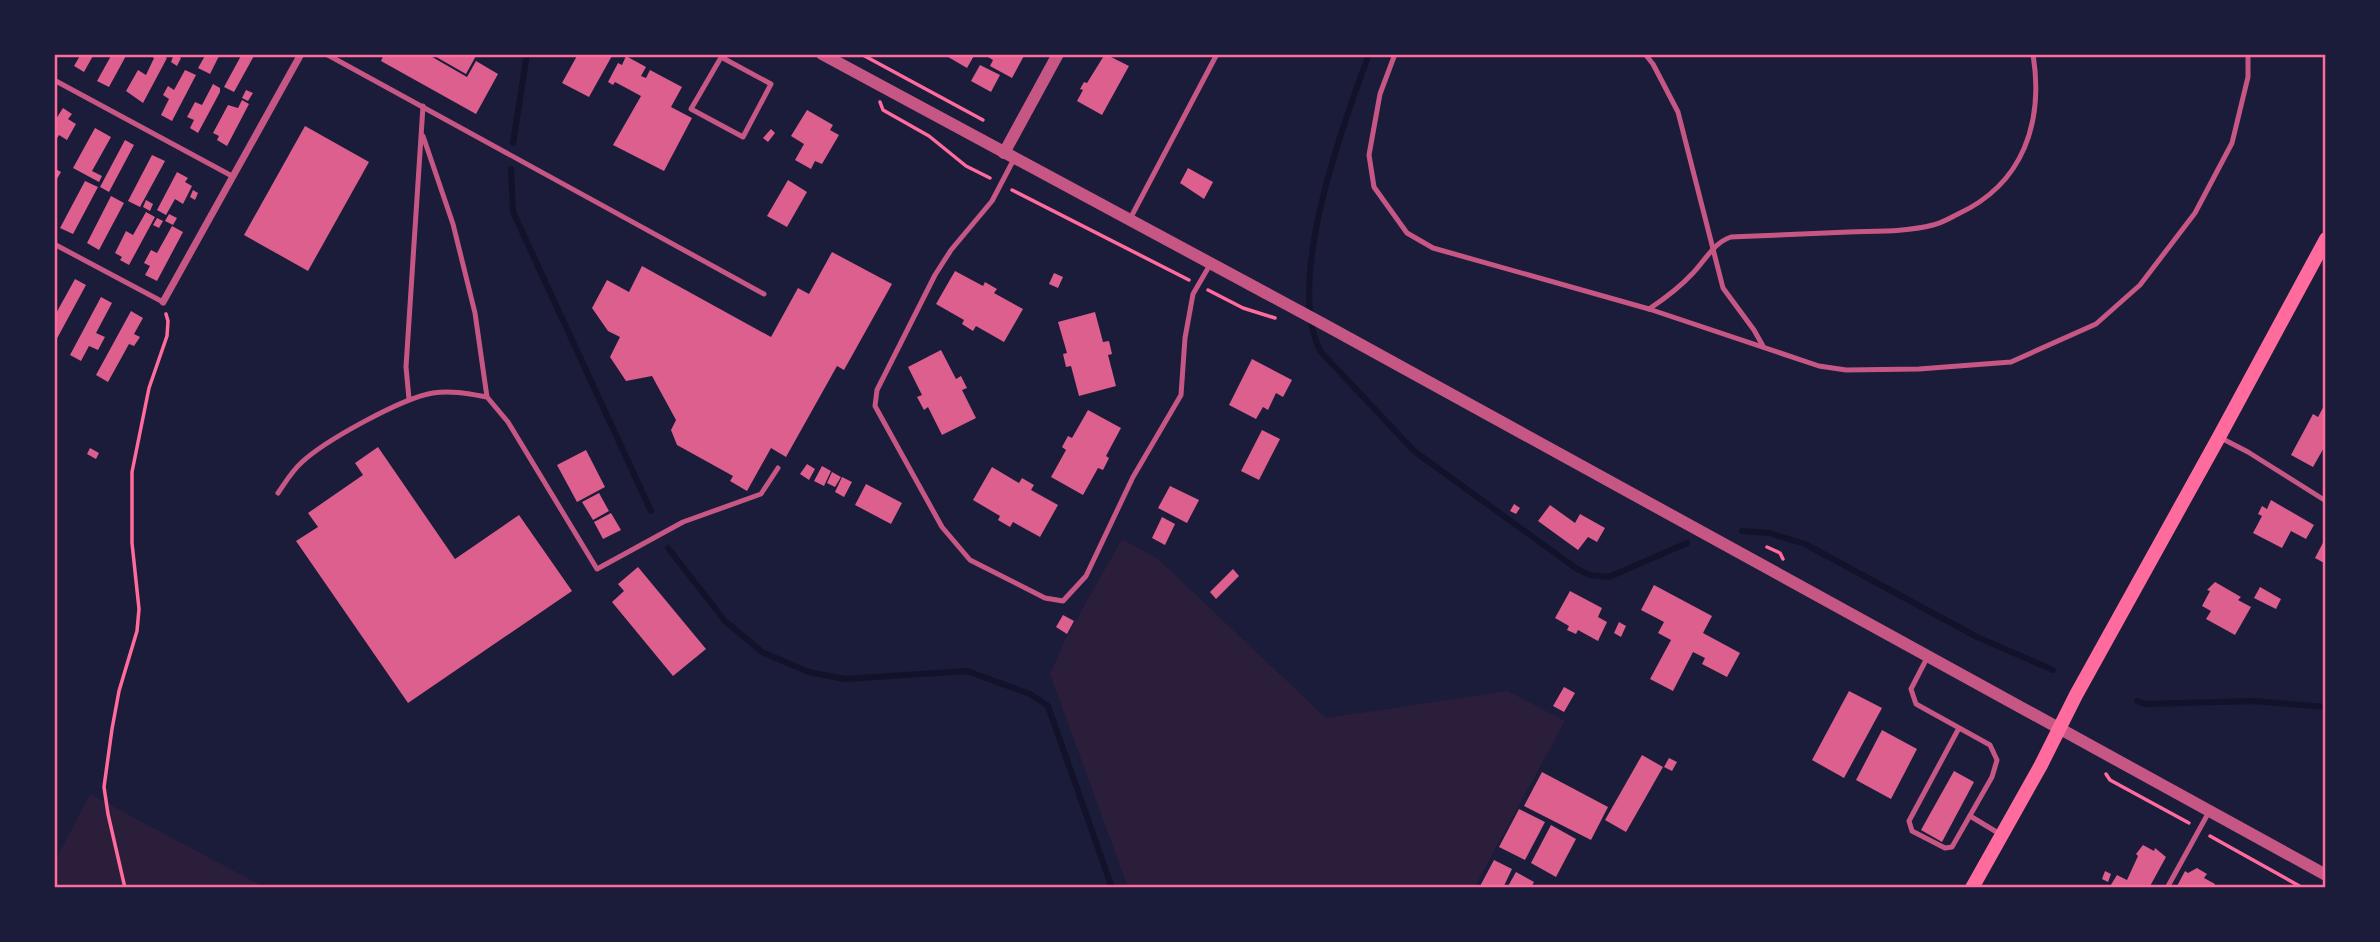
<svg xmlns="http://www.w3.org/2000/svg" width="2380" height="942" font-family="Poppins,sans-serif">
	<style>
		.green { fill: #2a1e3b }
		.lines { fill: none; stroke-linecap: round; stroke-linejoin: round }
		.stream { stroke: #12122b; stroke-width: 6 }
		.building { fill: #dd5f8e }
		.path { stroke: #ff6b9d; stroke-width: 3.5 }
		.service { stroke: #c65784; stroke-width: 5 }
		.minor { stroke: #c65784; stroke-width: 7 }
		.tertiary { stroke: #c65784; stroke-width: 12 }
		.secondary { stroke: #ff6b9d; stroke-width: 14 }
		.neatline { fill: none; stroke: #ff6b9d; stroke-width: 2.5 }
	</style>
	<rect width="100%" height="100%" fill="#1b1b3a"/>
	<!-- green -->
	<g class="green">
		<path d="M1122,539L1157,558L1326,718L1508,691L1565,721L1474,888H1128L1050,674L1066,638Z"/>
		<path d="M90,794L266,888H54V863Z"/>
	</g>
	<g class="lines">
		<!-- stream -->
		<g class="stream">
			<path d="M1369,54C1343,124 1284,284 1321,352L1414,451L1577,569L1590,575L1609,577L1687,543"/>
			<path d="M513,143L527,54"/>
			<path d="M511,169L513,212L651,511"/>
			<path d="M1742,531L1769,533L1805,544L1977,637L2053,670"/>
			<path d="M668,548L725,621L762,652L809,672L845,679L967,671L1030,694L1048,706L1112,888"/>
			<path d="M2137,701L2146,704L2253,701L2326,707"/>
		</g>
	</g>
	<!-- building -->
	<g class="building">
		<path d="M81,54H94L84,72L74,66Z"/>
		<path d="M112,54H127L109,87L97,81Z"/>
		<path d="M152,54H161L167,58L143,103L126,91L138,70L146,75L154,58L151,56Z"/>
		<path d="M174,54L181,58L177,66L171,62Z"/>
		<path d="M206,54H220L210,74L198,68Z"/>
		<path d="M242,54H255L234,92L224,87Z"/>
		<path d="M384,54H427L467,77L476,61L498,74L476,114L381,61Z"/>
		<path d="M431,54H477L466,74Z"/>
		<path d="M578,54H613L589,97L562,83Z"/>
		<path d="M943,54H975L967,68Z"/>
		<path d="M983,54H1025L1012,78L990,66L993,60Z"/>
		<path d="M1105,54L1129,66L1102,115L1077,101L1083,90L1080,89L1084,82L1087,83Z"/>
		<path d="M626,56L646,67L641,76L646,78L650,70L682,87L671,107L692,118L664,171L613,145L641,96L615,82L613,85L608,82L618,63L622,65Z"/>
		<path d="M980,65L1000,75L991,92L971,81Z"/>
		<path d="M185,70L196,75L172,121L161,115L169,99L163,95L168,86L174,90Z"/>
		<path d="M213,84L220,88V92L198,133L190,128L194,120L187,117L195,102L202,105Z"/>
		<path d="M246,90L253,93L248,101L242,98Z"/>
		<path d="M242,100L249,104L227,146L217,140L219,136L213,133L228,105L238,108Z"/>
		<path d="M63,108L72,114L68,119L76,124L67,140L59,135L54,143V122Z"/>
		<path d="M807,110L833,125L830,130L839,135L822,164L815,161L811,169L795,160L804,144L791,136Z"/>
		<path d="M305,126L369,162L308,271L244,235Z"/>
		<path d="M95,128L111,137L92,171L102,176L99,182L73,168Z"/>
		<path d="M771,129L775,133L768,142L763,138Z"/>
		<path d="M125,140L134,145L109,192L100,187Z"/>
		<path d="M152,155L165,161L140,207L128,201Z"/>
		<path d="M54,168L61,172L54,184Z"/>
		<path d="M1188,168L1213,182L1204,199L1180,183Z"/>
		<path d="M177,172L188,178L185,182L192,186L183,204L175,199L166,215L157,210Z"/>
		<path d="M788,180L807,192L787,227L767,216Z"/>
		<path d="M85,181L98,187L73,234L60,228Z"/>
		<path d="M193,190L198,193L195,200L190,197Z"/>
		<path d="M111,196L124,203L99,250L87,243Z"/>
		<path d="M146,200L153,204L150,211L143,207Z"/>
		<path d="M146,212L155,217L129,265L120,260L122,257L115,253L126,231L133,235Z"/>
		<path d="M169,214L177,218L173,225L165,221Z"/>
		<path d="M157,218L163,221L159,228L153,225Z"/>
		<path d="M172,226L183,232L157,281L145,275L150,266L144,263L151,250L157,253Z"/>
		<path d="M832,252L892,284L844,370L837,366L786,457L771,448L747,491L730,481L733,476L677,445L671,430L676,420L652,376L626,381L610,357L620,337L608,331L592,308L607,280L629,292L642,266L771,337L798,288L809,294Z"/>
		<path d="M955,271L983,286L985,282L997,289L994,293L1023,309L1004,342L976,326L973,331L962,324L964,320L936,304Z"/>
		<path d="M1054,273L1063,277L1058,288L1049,284Z"/>
		<path d="M75,279L86,285L54,344V317Z"/>
		<path d="M101,297L112,303L96,333L105,337L98,350L89,346L81,361L70,355Z"/>
		<path d="M131,311L143,318L134,334L140,337L134,346L129,344L108,382L96,375Z"/>
		<path d="M1095,312L1103,342L1109,341L1112,354L1108,355L1116,386L1079,396L1071,366L1066,367L1063,354L1067,353L1058,322Z"/>
		<path d="M941,350L956,379L961,376L967,388L962,390L976,418L942,435L928,407L924,410L917,397L922,395L908,367Z"/>
		<path d="M1252,359L1292,380L1283,397L1276,393L1268,410L1263,407L1256,419L1229,405Z"/>
		<path d="M2326,402V444L2313,467L2291,455L2313,414L2318,417Z"/>
		<path d="M1088,410L1121,428L1106,456L1109,458L1103,470L1098,468L1083,495L1051,477L1066,450L1062,447L1068,436L1072,438Z"/>
		<path d="M1262,430L1280,439L1259,480L1241,471Z"/>
		<path d="M378,447L455,559L519,515L572,591L408,703L296,541L318,527L308,513L363,475L355,463Z"/>
		<path d="M90,448L99,453L96,459L87,454Z"/>
		<path d="M586,450L605,487L577,502L557,465Z"/>
		<path d="M807,464L815,469L809,480L800,474Z"/>
		<path d="M822,466L831,471L824,486L814,481Z"/>
		<path d="M992,467L1019,483L1022,478L1034,485L1031,490L1058,505L1040,537L1013,522L1010,527L998,520L1000,516L973,500Z"/>
		<path d="M832,472L841,477L835,487L827,483Z"/>
		<path d="M842,477L852,482L844,497L835,492Z"/>
		<path d="M866,484L902,503L891,524L855,505Z"/>
		<path d="M1170,486L1199,500L1187,523L1158,508Z"/>
		<path d="M599,493L609,511L593,520L582,502Z"/>
		<path d="M2271,500L2314,525L2306,539L2291,531L2282,548L2253,533L2262,516L2258,514L2262,506L2267,509Z"/>
		<path d="M1514,504L1520,508L1516,514L1510,511Z"/>
		<path d="M1550,505L1575,523L1580,514L1605,528L1597,542L1588,537L1578,550L1538,521Z"/>
		<path d="M611,513L621,530L603,539L594,522Z"/>
		<path d="M1162,517L1175,524L1165,545L1152,538Z"/>
		<path d="M2326,537V564L2315,558Z"/>
		<path d="M638,567L706,649L673,676L612,602L624,591L618,584Z"/>
		<path d="M1233,569L1239,576L1216,599L1210,592Z"/>
		<path d="M2215,582L2241,597L2238,600L2251,607L2235,635L2206,619L2211,611L2202,606L2210,591L2207,590Z"/>
		<path d="M1654,585L1712,616L1703,633L1740,653L1727,677L1702,664L1705,658L1693,652L1673,691L1650,679L1671,640L1658,633L1664,622L1641,610Z"/>
		<path d="M2260,587L2281,599L2276,609L2254,598Z"/>
		<path d="M1570,591L1602,608L1598,617L1607,622L1598,641L1578,630L1576,634L1567,630L1569,626L1555,618Z"/>
		<path d="M1063,615L1074,621L1067,634L1056,627Z"/>
		<path d="M1619,622L1626,626L1621,637L1614,633Z"/>
		<path d="M1564,687L1575,693L1564,712L1553,706Z"/>
		<path d="M1849,691L1882,708L1844,778L1812,760Z"/>
		<path d="M1882,730L1917,749L1891,799L1856,780Z"/>
		<path d="M1642,755L1663,767L1626,832L1605,820Z"/>
		<path d="M1669,758L1677,762L1672,771L1664,767Z"/>
		<path d="M1954,771L1974,782L1942,842L1921,830Z"/>
		<path d="M1542,772L1608,807L1591,840L1524,806Z"/>
		<path d="M1519,809L1545,822L1525,860L1499,847Z"/>
		<path d="M1551,825L1576,839L1556,877L1531,863Z"/>
		<path d="M2143,845L2154,851L2155,848L2166,857L2149,888H2109L2117,875L2127,880L2138,856L2136,854Z"/>
		<path d="M1494,860L1512,869L1503,888H1479Z"/>
		<path d="M2197,868L2207,874L2204,878L2215,884L2213,888H2176L2185,871L2188,873Z"/>
		<path d="M2105,871L2111,874L2108,882L2102,879Z"/>
		<path d="M1516,872L1534,882L1531,888H1507Z"/>
	</g>
	<g class="lines">
		<!-- path -->
		<g class="path">
			<path d="M861,54L983,120"/>
			<path d="M880,102L883,110L929,136L966,166L990,178"/>
			<path d="M1012,190L1189,280"/>
			<path d="M1208,290L1243,308L1275,318"/>
			<path d="M1767,547L1780,553L1783,559"/>
			<path d="M2106,774L2110,780L2189,823"/>
			<path d="M2210,836L2303,888"/>
			<path d="M125,888L108,814L104,787L112,729L119,691L137,631L139,609L132,543V472L149,388L167,336L168,321L166,314"/>
		</g>
		<!-- service -->
		<g class="service">
			<path d="M326,54L764,294"/>
			<path d="M1395,54L1380,94L1369,155L1374,187L1407,233L1433,248L1649,309L1819,366L1846,370L1919,369L2011,362L2096,324L2140,285L2195,213L2232,143L2248,77V54"/>
			<path d="M1645,54L1653,64L1678,112L1723,288L1754,330L1763,346"/>
			<path d="M721,57L771,84L743,137L691,109L723,54"/>
			<path d="M54,80L232,176"/>
			<path d="M423,136L453,224L475,313L487,397"/>
			<path d="M1014,159L992,201L951,250L935,275L877,390L875,406L942,527L970,560L1045,598L1063,601L1086,576L1133,477L1181,395L1185,338L1193,294L1211,263"/>
			<path d="M1130,219L1217,54"/>
			<path d="M54,244L163,302"/>
			<path d="M1649,309C1664,299 1679,288 1692,274C1705,261 1713,243 1731,237C1770,235 1809,234 1849,232C1876,231 1906,232 1933,225C1942,223 1950,218 1958,214C2023,184 2044,123 2033,54"/>
			<path d="M409,399L406,367L423,106"/>
			<path d="M2219,437L2248,452L2326,501"/>
			<path d="M278,493C285,483 292,471 301,463C324,441 402,398 433,393C451,390 470,394 487,397L508,422L597,569L683,522L761,494L778,468"/>
			<path d="M1927,658L1911,689L1916,704L1990,745L1997,760L1992,777L1952,847L1945,848L1912,831L1909,821L1959,728"/>
			<path d="M1970,816L2000,834"/>
			<path d="M2167,888L2210,810"/>
		</g>
		<!-- minor -->
		<path class="minor" d="M163,302L301,54"/>
		<!-- tertiary -->
		<g class="tertiary">
			<path d="M822,54L1327,326L2326,875"/>
			<path d="M1004,153L1058,54"/>
		</g>
		<!-- secondary -->
		<path class="secondary" d="M1972,888L2041,765L2076,695L2219,437L2326,239"/>
	</g>
	<!-- border -->
	<rect width="2380" height="942" fill="none" stroke="#1b1b3a" stroke-width="112"/>
	<rect x="56" y="56" width="2268" height="830" class="neatline"/>
</svg>
